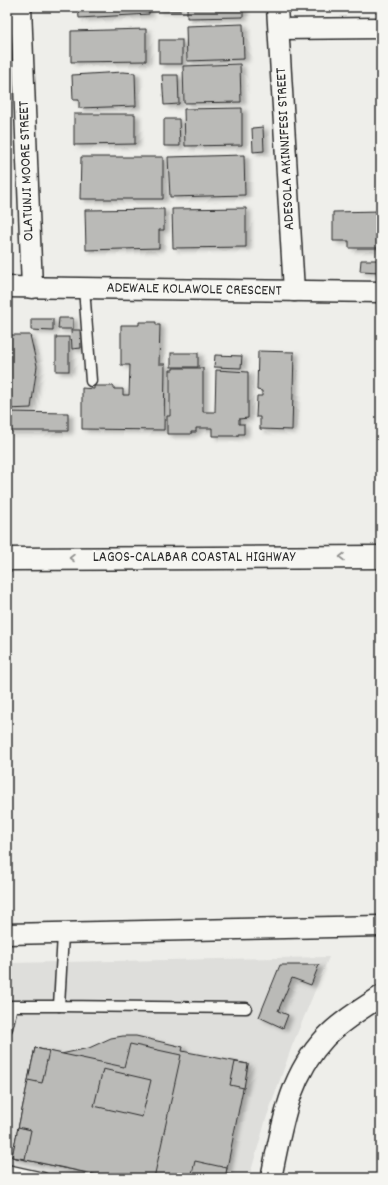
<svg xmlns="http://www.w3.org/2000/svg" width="388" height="1185" font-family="Dekko,sans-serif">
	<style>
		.built { fill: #dededb }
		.building { fill: #babab7; stroke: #2b2b2b; filter: url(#shadow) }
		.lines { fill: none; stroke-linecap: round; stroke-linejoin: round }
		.lane-casing { stroke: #2b2b2b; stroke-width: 13 }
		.street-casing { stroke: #2b2b2b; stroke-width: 23 }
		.highway-casing { stroke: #2b2b2b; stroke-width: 25 }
		.lane { stroke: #f6f6f2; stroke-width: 10 }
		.street { stroke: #f6f6f2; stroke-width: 20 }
		.highway { stroke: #f6f6f2; stroke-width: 22 }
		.oneway { stroke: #90908e }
		.labels { text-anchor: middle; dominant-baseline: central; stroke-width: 4; stroke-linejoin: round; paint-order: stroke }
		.street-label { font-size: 15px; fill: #2b2b2b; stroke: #f6f6f2 }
	</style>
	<defs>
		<filter id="shadow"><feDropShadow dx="4.5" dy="2.5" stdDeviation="2" flood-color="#0004"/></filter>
	</defs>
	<rect width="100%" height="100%" fill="#eeeeea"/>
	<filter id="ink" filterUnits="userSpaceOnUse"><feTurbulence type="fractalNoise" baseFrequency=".025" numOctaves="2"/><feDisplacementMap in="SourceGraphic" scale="8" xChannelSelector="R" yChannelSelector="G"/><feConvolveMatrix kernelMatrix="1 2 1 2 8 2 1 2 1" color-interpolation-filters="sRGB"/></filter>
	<g filter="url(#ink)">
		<!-- built -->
		<path class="built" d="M329,957L292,1046L266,1119L249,1178H7V963Z"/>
		<!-- building -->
		<g class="building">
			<path d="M78,7H149V14L79,18Z"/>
			<rect x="157" y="7" width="23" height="3"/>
			<path d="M187,7H243V17L187,18Z"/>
			<path d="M243,24L244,59L187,61L186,26Z"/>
			<path d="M146,29V61L71,62V31Z"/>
			<rect x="159" y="40" width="23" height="24"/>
			<path d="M240,64L241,102L184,103L183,66Z"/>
			<path d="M123,72L135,73L136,106L79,108V100H73L72,75Z"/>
			<path d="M162,75H178L179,104L164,105Z"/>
			<path d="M242,108V145L185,146L184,109Z"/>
			<path d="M74,114H135V144L74,145Z"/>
			<path d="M164,119H179L180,146H164Z"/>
			<path d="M263,127L264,151L253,152L252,128Z"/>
			<path d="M244,155L245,195L170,197L168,157Z"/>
			<path d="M81,157H163V199H80Z"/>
			<path d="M246,208V247L173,248L172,209Z"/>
			<path d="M164,209V230H159V248L86,250L85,210Z"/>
			<path d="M381,211V248H349V241H333V212Z"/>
			<path d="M361,260H381V272L360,271Z"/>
			<path d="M59,318H73V329H58Z"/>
			<path d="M31,319H53V331L31,330Z"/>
			<path d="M139,322H156V325H160L159,364H165L164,430L82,429V388L94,389V386H114V389H123V395H129L130,365H121V325H139Z"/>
			<path d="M71,330H80L81,348L72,349Z"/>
			<path d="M7,335H30L37,366L31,408L7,409Z"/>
			<rect x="56" y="337" width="13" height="34"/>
			<path d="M258,351L294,352L292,430L260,429V417H256L257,396H262V391L257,390Z"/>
			<rect x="171" y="353" width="27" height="14"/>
			<path d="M215,355L242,356L241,368L214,367Z"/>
			<path d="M173,368H203V412H215L216,370L248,372V418L239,419V424H244V434H238V436H212V428H196V432H191V434H167V416H170V370H173Z"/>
			<path d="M7,412L68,413V431H7Z"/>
			<path d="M280,965H319L311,985L292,978L278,1011L288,1015L283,1028L259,1017Z"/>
			<path d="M123,1036H136L183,1047L182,1051L248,1064L225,1178H112L12,1157L35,1048L61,1054L89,1048L111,1038Z"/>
			<path d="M130,1044L181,1055L154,1178H112L12,1157L35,1048L124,1067Z"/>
			<path d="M35,1048L49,1051L42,1083L28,1080Z"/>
			<path d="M235,1062L248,1064L244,1088L230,1085Z"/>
			<path d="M103,1069L151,1080L142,1117L94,1106Z"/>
			<path d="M18,1127L31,1130L25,1159L12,1157Z"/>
			<path d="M195,1161L227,1168L225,1178H191Z"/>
		</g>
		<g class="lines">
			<!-- lane casing -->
			<g class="lane-casing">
				<g id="lane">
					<path d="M84,288L91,381"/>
					<path d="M63,934L59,1006L246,1008"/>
					<path d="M7,1028L12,1006H59"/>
					<path d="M7,1170L43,1178"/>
				</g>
			</g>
			<!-- street casing -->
			<g class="street-casing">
				<g id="street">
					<path d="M21,7L32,288"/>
					<path d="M277,7L294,291"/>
					<path d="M279,29L381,28"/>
					<path d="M7,287L381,292"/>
					<path d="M7,934L381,926"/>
					<path d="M271,1178C282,1127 288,1077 325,1038C341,1021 362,1009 381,996"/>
				</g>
			</g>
			<!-- highway casing -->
			<g class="highway-casing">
				<path id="highway" d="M7,559L381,557"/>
			</g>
			<!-- lane -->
			<use href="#lane" class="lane"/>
			<!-- street -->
			<use href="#street" class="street"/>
			<!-- highway -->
			<use href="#highway" class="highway"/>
		</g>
		<!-- one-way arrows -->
		<defs><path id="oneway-chevron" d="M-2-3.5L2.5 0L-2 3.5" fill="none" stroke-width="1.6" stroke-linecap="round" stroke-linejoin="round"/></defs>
		<g class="oneway">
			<use href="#oneway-chevron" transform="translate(342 557) rotate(180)"/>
			<use href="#oneway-chevron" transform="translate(72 558) rotate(180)"/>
		</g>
	</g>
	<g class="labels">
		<!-- street labels -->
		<g class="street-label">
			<text transform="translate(286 149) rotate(-93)">ADESOLA AKINNIFESI STREET</text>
			<text transform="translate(27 171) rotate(-92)">OLATUNJI MOORE STREET</text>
			<text transform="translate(194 290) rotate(1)">ADEWALE KOLAWOLE CRESCENT</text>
			<text x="194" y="558">LAGOS-CALABAR COASTAL HIGHWAY</text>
		</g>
	</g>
	<!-- margin -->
	<rect width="388" height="1185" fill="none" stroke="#f6f6f2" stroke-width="24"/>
	<rect x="12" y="12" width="364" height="1161" fill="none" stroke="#2b2b2b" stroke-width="1.5" filter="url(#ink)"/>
</svg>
